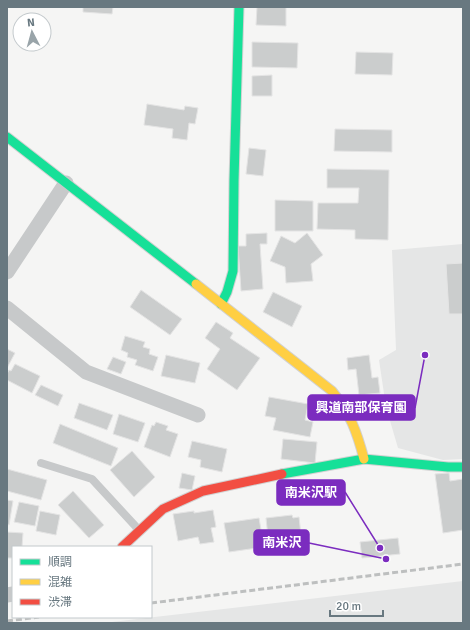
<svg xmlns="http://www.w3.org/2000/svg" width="470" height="630" font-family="Signika,'Noto Sans JP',sans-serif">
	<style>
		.built { fill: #e5e6e6 }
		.building { fill: #cbcdcd; stroke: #e4e4e4 }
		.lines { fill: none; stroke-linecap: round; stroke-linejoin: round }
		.fast-casing { stroke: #d1d1d1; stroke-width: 11 }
		.slow-casing { stroke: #d1d1d1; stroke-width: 11 }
		.jam-casing { stroke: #d1d1d1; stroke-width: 11 }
		.lane { stroke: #c7c9ca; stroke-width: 8 }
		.street { stroke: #c7c9ca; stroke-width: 15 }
		.fast { stroke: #16e098; stroke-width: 9 }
		.slow { stroke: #ffcf43; stroke-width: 9 }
		.jam { stroke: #f24e42; stroke-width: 9 }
		.rail { stroke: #bdbfbf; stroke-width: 3; stroke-dasharray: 6 3; stroke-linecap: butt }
		.leader { fill: none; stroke: #7b2cbf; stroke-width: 1.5 }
		.callout-dot { fill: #7b2cbf; stroke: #fff; stroke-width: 1.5 }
		.callout { fill: #7b2cbf; stroke: #7b2cbf; stroke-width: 1.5 }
		.callout-label { font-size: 13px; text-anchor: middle; font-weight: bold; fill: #fff }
	</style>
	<rect width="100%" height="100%" fill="#f5f5f4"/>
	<!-- built -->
	<g class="built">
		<path d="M463,244V459L443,460L398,448L386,407L379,360L396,350L392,250Z"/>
		<path d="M463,581V623H103Z"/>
	</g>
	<!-- building -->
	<g class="building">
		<path d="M83,7H113L112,14L83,12Z"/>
		<path d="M257,7H286V26L256,25Z"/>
		<path d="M252,42L298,43L297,68L252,67Z"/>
		<path d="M356,52L393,53L392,75L355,74Z"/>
		<path d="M272,75V96H252V76Z"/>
		<path d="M147,104L184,110L185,106L198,108L195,124L189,123L187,140L172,138L173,129L144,125Z"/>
		<path d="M335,129L392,130V152L334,151Z"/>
		<path d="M249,148L266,150L263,176L246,174Z"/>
		<path d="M327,169L389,170L388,240L355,239V230L317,229L318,203H358L359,188H327Z"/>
		<path d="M275,200L313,201V231H275Z"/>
		<path d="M267,233V244H260L263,289L241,291L238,246H246V234Z"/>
		<path d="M307,233L323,255L311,264L313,281L286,283L285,267L270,261L281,236L295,243Z"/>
		<path d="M463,263V314H449L446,264Z"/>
		<path d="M141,290L182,319L170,335L130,307Z"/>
		<path d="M273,292L302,306L292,327L263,312Z"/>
		<path d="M216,322L233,333L230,338L260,358L237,390L207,369L220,349L205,338Z"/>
		<path d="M125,336L145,342L143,347L150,349L149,354L158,357L153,371L135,365L137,360L127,357L128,353L121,350Z"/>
		<path d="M7,349L15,353L7,368Z"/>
		<path d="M166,355L200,363L195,383L161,376Z"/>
		<path d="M369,355L372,378L378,377L380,393L359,395L356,369L348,370L347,358Z"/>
		<path d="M113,357L126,362L121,374L107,369Z"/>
		<path d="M15,364L40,376L32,393L7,380V374L9,370L11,371Z"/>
		<path d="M41,385L63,395L58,406L35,395Z"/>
		<path d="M269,397L308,404L305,420L313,422L310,437L273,430L276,418L265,416Z"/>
		<path d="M79,403L113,415L107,430L74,418Z"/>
		<path d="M119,414L145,423L138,442L113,434Z"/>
		<path d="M156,422L168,426L166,430L178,434L170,457L144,447L152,425L154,426Z"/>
		<path d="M60,424L118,448L111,466L53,443Z"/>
		<path d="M283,439L317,442L315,463L281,459Z"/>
		<path d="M192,441L227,449L222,472L200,467L201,460L188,457Z"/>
		<path d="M132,451L155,477L134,497L110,470Z"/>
		<path d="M7,469L47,480L41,500L7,491Z"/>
		<path d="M182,473L195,476L192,490L179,488Z"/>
		<path d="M449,473L450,481L463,479V530L443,533L435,474Z"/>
		<path d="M73,491L104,525L89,538L58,505Z"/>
		<path d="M7,500L13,501L9,525L7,524Z"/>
		<path d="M19,502L39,506L35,526L14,522Z"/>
		<path d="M213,510L216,527L211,528L214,542L200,544L198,537L178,541L173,514L194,511V513Z"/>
		<path d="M40,511L60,515L56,535L36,531Z"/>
		<path d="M292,515L293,518L299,517L302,544L269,547L266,518Z"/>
		<path d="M259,518L264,547L229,552L224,523Z"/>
		<path d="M7,532L23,533L22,547H13V558H7Z"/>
		<path d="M398,538L400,554L362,558L360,542Z"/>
	</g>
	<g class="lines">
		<!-- fast casing -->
		<g class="fast-casing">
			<g id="fast">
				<path d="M7,137L196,284"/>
				<path d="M221,304L227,292L233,271L234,180L239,7"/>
				<path d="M282,474L364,459L448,467H463"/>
			</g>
		</g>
		<!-- slow casing -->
		<g class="slow-casing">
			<path id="slow" d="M196,284L332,391C350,413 357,432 364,459"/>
		</g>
		<!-- jam casing -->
		<g class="jam-casing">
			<path id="jam" d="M122,547L163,509L203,491L282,474"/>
		</g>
		<!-- lane -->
		<path class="lane" d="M41,463L92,479L139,530"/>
		<!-- street -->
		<g class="street">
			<path d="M7,272L66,183"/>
			<path d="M7,308L86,372L198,415"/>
			<path d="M7,595L13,594"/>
		</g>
		<!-- fast -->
		<use href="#fast" class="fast"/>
		<!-- slow -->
		<use href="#slow" class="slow"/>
		<!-- jam -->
		<use href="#jam" class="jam"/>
		<!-- rail -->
		<g class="rail">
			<path d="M151,603L463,564"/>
			<path d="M7,621L39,617"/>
		</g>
	</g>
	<!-- callouts -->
	<path class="leader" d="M425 355L415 408M380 548L345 492M386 559L309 543"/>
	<g class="callout-dot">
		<circle cx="425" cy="355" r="4"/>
		<circle cx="380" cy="548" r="4"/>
		<circle cx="386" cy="559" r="4"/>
	</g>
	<g class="callout">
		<rect x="308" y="395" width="107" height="25" rx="4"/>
		<rect x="277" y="480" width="68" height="25" rx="4"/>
		<rect x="254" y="530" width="55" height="25" rx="4"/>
	</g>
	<g class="callout-label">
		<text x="361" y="412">興道南部保育園</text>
		<text x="311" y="497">南米沢駅</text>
		<text x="282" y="547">南米沢</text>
	</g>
	<!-- border -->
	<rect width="470" height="630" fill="none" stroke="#687880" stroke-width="16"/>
	<!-- legend -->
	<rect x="12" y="546" width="140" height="72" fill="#ffffff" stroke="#c3c9cc"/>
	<rect x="20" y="559" width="20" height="6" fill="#16e098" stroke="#c3c9cc"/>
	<text x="48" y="566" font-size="12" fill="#687880">順調</text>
	<rect x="20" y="579" width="20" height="6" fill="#ffcf43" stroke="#c3c9cc"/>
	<text x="48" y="586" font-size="12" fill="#687880">混雑</text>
	<rect x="20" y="599" width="20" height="6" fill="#f24e42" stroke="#c3c9cc"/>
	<text x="48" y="606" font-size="12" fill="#687880">渋滞</text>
	<!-- north arrow -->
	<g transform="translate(32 32) rotate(354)"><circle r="19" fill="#ffffff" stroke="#c3c9cc"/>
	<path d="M0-3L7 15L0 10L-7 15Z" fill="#99a4a9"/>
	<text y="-6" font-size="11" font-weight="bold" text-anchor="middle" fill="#687880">N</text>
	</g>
	<!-- scale -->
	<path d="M330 610v6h53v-6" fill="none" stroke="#687880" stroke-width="2"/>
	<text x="336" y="610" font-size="12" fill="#687880" stroke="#ffffff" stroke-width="3" paint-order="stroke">20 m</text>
</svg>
